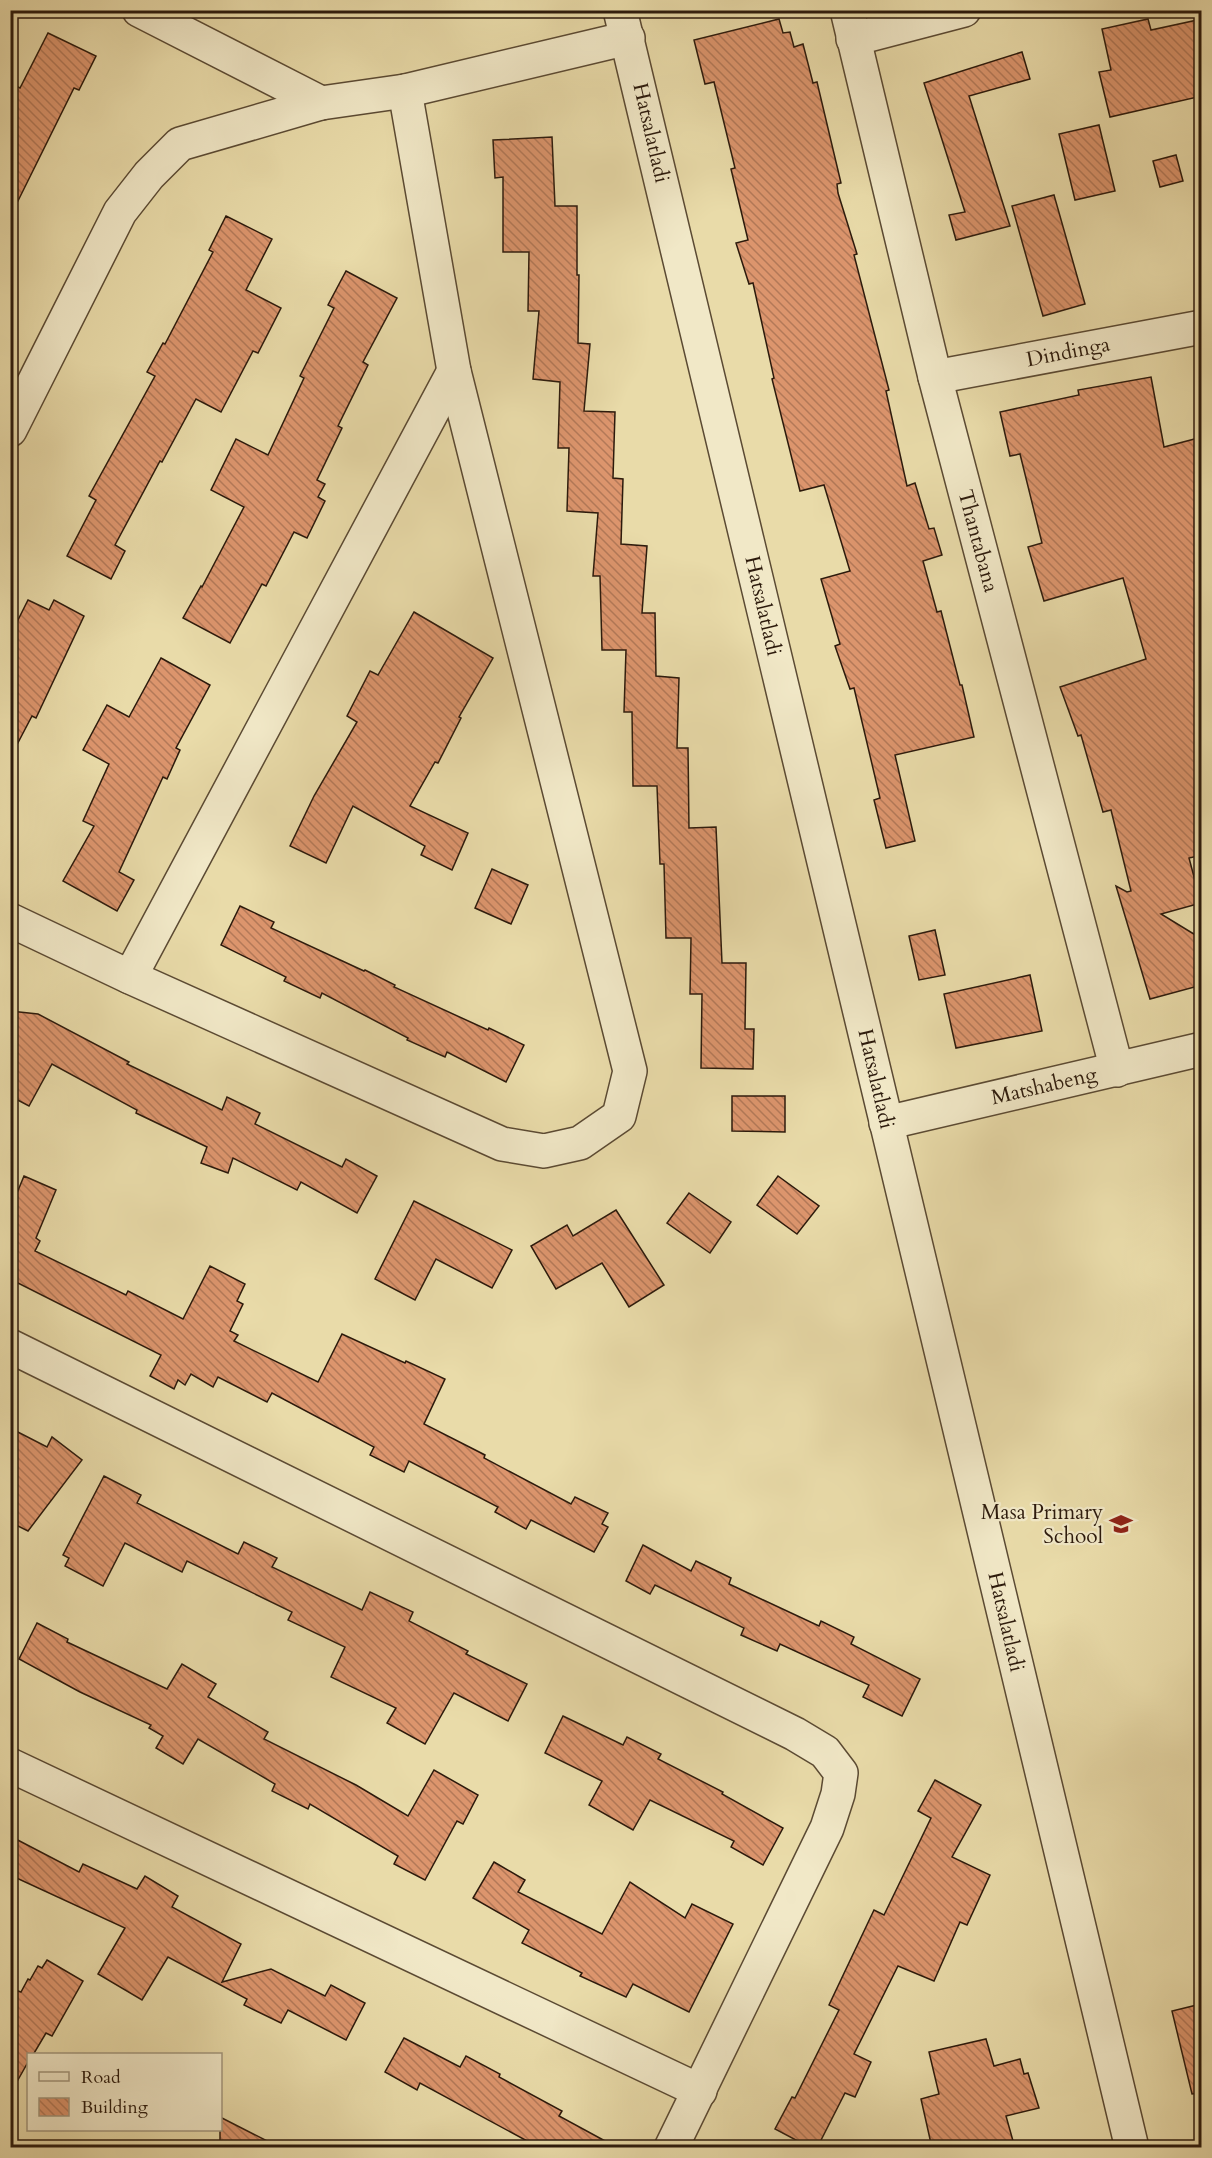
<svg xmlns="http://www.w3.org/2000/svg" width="1212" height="2158" font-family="Cardo,serif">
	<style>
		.building { fill: url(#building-back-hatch); stroke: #2c1a0c; stroke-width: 1.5 }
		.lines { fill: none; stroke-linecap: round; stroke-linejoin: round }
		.minor-casing { stroke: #5b4a33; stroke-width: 36 }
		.minor { stroke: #f1e8c7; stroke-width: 33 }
		.labels { text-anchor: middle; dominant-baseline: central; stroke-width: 4.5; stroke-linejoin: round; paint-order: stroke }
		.street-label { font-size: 21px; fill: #2c1a0c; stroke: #f1e8c7 }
		.poi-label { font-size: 21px; fill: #2c1a0c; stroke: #f1e8c7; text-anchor: end }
	</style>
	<defs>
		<pattern id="building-back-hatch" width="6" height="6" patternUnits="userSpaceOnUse" patternTransform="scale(1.5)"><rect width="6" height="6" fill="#dc956d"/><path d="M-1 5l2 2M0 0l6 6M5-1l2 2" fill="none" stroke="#b37958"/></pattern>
	</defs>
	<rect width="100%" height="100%" fill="#e9dba9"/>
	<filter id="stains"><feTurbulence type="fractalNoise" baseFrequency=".00333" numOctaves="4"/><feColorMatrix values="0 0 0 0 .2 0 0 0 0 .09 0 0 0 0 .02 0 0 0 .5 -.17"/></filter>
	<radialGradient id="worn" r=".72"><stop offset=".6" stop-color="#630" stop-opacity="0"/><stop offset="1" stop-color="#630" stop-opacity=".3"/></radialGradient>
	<!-- building -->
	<g class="building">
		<path d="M779,19L783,33L790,32L794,47L803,44L813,83L817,82L841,183L837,184L838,193L857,254L854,255L889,390L886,391L907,486L915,483L929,529L934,528L942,555L923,561L937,612L941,611L960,685H962L974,737L895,755L915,841L886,848L874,800L880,798L854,688L850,689L835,646L840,644L821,579L850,571L824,485L800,491L772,379L774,378L753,283L749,284L736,243L748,240L731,169L735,168L714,82L705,84L694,40Z"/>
		<path d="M1148,19L1151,30L1202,19V96L1110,117L1099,72L1111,70L1102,29Z"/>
		<path d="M48,33L96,56L79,90L74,88L10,217V83L20,88Z"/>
		<path d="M1022,52L1030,79L969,96L1010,226L956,240L949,215L965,212L924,83Z"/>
		<path d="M1099,125L1115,191L1075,200L1059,134Z"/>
		<path d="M552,137L555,206H577V275H579L578,343L590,344L584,411L615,412L613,478L623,479L621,544L647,546L642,613H655L656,676L679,678L677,748H688L689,828L716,827L722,963H746L745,1029H754L753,1069L701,1068L702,994H690L691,938H666L664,864H660L657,786H633L632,712H624L626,650H602L600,576H593L598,513L567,511L569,448H558L560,382L533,379L539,311H528L529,252H503V177L495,178L493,140Z"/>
		<path d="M1176,155L1183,181L1160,187L1153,161Z"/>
		<path d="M1054,195L1085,304L1043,316L1012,206Z"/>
		<path d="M226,216L272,239L246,290L281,308L258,353L253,351L221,412L196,399L162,462L160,461L115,545L125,551L111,579L67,556L96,500L89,496L155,376L147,372L163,343L165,344L213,252L209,250Z"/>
		<path d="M346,271L397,298L363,362L368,365L338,426L342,428L317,480L325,484L318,497L325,501L307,538L294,532L266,586L262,584L230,643L183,618L201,586L202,587L244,507L211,490L236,439L268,455L304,378L300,376L334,308L328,305Z"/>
		<path d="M1151,377L1164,447L1202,437V855L1189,858L1201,903L1161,914L1202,939V985L1150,999L1116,886L1127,892L1131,891L1111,810L1103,812L1081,735L1078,736L1060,687L1146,659L1123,578L1044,601L1028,547L1042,543L1020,454L1010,456L1000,412L1079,395L1078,390Z"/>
		<path d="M28,600L49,610L54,600L84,616L36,718L32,716L10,758V636Z"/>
		<path d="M414,612L493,658L459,717L461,718L438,763L435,762L410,806L468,833L452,870L421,855L425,846L353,806L326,863L290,846L314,796L357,722L347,716L370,671L378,675Z"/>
		<path d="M161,658L210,685L176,748L180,750L167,779L163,777L119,872L134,880L117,911L63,881L94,826L83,821L109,764L83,750L107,705L129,717Z"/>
		<path d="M492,869L528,885L511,924L475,908Z"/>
		<path d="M240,906L274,922L271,928L364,971L365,970L395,985L394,987L488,1030L489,1028L524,1045L506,1082L447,1052L445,1057L407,1040L408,1038L322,993L320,998L284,981L286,977L221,945Z"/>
		<path d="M935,930L945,975L919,980L909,936Z"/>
		<path d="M1030,975L1042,1031L956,1048L944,994Z"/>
		<path d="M10,1011L38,1014L129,1062L127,1064L222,1110L227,1097L260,1113L255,1124L342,1167L346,1159L377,1176L357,1213L301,1182L297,1190L233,1158L228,1173L201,1163L207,1147L136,1113L137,1110L52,1064L29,1106L10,1096Z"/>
		<path d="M732,1096H785V1132L732,1131Z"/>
		<path d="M24,1176L56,1190L36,1238L40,1241L35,1251L126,1295L128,1291L183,1319L210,1266L245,1284L237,1301L243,1304L230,1331L238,1335L234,1341L318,1382L342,1334L405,1363L406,1361L445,1379L424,1424L485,1455L484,1458L571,1504L575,1497L608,1513L602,1524L608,1527L594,1552L531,1520L526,1529L495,1512L498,1507L409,1461L404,1472L370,1455L374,1447L272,1393L267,1402L218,1377L213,1387L191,1374L185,1385L178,1380L174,1389L150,1376L161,1355L18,1283L10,1299V1210Z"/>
		<path d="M778,1176L819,1206L797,1234L757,1205Z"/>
		<path d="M689,1193L731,1222L710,1253L667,1223Z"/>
		<path d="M414,1201L512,1250L492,1288L436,1259L415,1300L375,1279Z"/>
		<path d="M616,1210L664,1285L629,1307L602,1263L556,1289L531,1246L567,1225L573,1236Z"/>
		<path d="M10,1428L47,1447L52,1437L82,1460L28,1531L10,1522Z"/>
		<path d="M104,1476L141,1495L137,1503L238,1554L244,1542L277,1558L272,1567L362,1610L370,1592L413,1612L409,1621L468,1651L466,1654L527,1684L508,1721L454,1693L425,1744L387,1723L396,1708L331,1677L345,1647L288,1620L292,1612L187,1561L182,1572L125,1543L103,1586L65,1566L69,1558L63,1555Z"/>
		<path d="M643,1545L691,1571L696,1561L731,1578L729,1584L819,1626L821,1621L854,1637L851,1644L920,1679L902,1716L863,1697L869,1685L780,1644L777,1651L741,1635L744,1628L655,1585L650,1594L626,1581Z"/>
		<path d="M37,1623L68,1639L67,1642L167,1689L182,1664L216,1684L208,1697L268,1732L264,1739L356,1785L408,1816L434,1770L478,1795L463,1824L457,1821L425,1880L394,1864L398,1856L310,1804L308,1809L272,1791L275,1784L198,1739L183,1764L156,1748L163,1736L149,1728L151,1725L80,1692L19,1659Z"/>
		<path d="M563,1716L623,1745L627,1737L661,1754L658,1759L723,1792L722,1794L783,1828L763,1865L731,1847L734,1841L650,1800L633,1830L589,1805L602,1781L545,1753Z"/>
		<path d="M935,1780L981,1805L952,1857L990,1875L967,1925L960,1922L934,1981L898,1966L854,2054L871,2062L855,2097L845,2093L817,2148H811L775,2129L792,2097L795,2098L839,2010L829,2005L874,1910L884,1915L931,1818L918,1811Z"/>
		<path d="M10,1836L79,1872L83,1864L137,1889L145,1876L178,1896L172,1907L241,1944L222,1982L271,1969L325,1996L331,1985L365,2003L346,2040L288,2010L281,2023L244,2005L247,1999L168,1957L142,2000L98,1974L125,1928L10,1875Z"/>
		<path d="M494,1862L525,1880L518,1892L602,1934L630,1882L685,1918L692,1904L733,1924L689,2012L633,1984L626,1997L580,1976L582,1973L522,1943L529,1930L473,1898Z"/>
		<path d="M47,1960L83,1981L52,2036L46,2033L33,2055H28V2062L10,2094V2004L18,1991L21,1992L28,1979L30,1980L38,1966L42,1968Z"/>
		<path d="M1197,2005L1202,2022L1201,2093L1192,2094L1172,2011Z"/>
		<path d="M404,2038L460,2067L466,2056L500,2074L499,2077L562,2111L559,2116L618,2148H540L420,2083L417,2090L385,2072Z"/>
		<path d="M986,2039L994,2066L1020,2059L1024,2074L1028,2073L1039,2108L1006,2116L1015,2148H932L921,2099L939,2094L929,2052Z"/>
		<path d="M220,2117L281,2148H220Z"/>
	</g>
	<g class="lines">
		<!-- minor casing -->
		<g class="minor-casing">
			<g id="minor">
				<path d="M139,10L321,103"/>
				<path d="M620,10L1132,2148"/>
				<path d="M847,10L935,377L1117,1070"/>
				<path d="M853,39L964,10"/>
				<path d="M935,377L1202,327"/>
				<path d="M10,430L120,212L149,175L180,144L321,103L405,91L628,38"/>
				<path d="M10,920L130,977L502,1144L544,1151L580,1143L619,1116L630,1071L454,371L405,91"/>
				<path d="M130,977L454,371"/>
				<path d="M886,1123L1202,1049"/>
				<path d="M10,1346L795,1734L825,1752L841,1773L838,1794L827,1828L671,2148"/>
				<path d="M10,1765L700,2091"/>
			</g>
		</g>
		<!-- minor -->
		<use href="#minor" class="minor"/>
	</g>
	<!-- icons -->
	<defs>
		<g id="school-bare" transform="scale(1.8)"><path d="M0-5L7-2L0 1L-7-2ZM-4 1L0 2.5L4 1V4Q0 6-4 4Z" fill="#8f2418" stroke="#f1e8c7" stroke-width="2.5" paint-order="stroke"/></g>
	</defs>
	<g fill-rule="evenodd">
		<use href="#school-bare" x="1121" y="1524"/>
	</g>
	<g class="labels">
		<!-- street labels -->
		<g class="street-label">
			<text transform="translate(651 133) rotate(77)">Hatsalatladi</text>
			<text transform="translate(1068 352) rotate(-11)">Dindinga</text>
			<text transform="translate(978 541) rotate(75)">Thantabana</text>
			<text transform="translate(763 606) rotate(77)">Hatsalatladi</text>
			<text transform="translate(876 1079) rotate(77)">Hatsalatladi</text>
			<text transform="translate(1044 1086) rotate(-13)">Matshabeng</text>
			<text transform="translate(1006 1622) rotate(77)">Hatsalatladi</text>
		</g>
		<!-- poi labels -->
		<g class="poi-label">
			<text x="1103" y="1512">Masa Primary<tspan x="1103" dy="24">School</tspan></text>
		</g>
	</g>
	<!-- margin -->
	<rect width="1212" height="2158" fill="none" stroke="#e9dba9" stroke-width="36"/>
	<rect x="12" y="12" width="1188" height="2134" fill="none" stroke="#2c1a0c" stroke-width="3"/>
	<rect x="18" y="18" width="1176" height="2122" fill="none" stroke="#2c1a0c" stroke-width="1.5"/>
	<!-- legend -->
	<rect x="27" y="2053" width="195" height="78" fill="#f1e8c7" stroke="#a2967c" stroke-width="1.5"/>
	<rect x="39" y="2072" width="30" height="9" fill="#f1e8c7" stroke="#a2967c" stroke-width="1.5"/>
	<text x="81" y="2083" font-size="18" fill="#2c1a0c">Road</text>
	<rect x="39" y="2098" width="30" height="18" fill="url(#building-back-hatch)" stroke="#a2967c" stroke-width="1.5"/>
	<text x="81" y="2113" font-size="18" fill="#2c1a0c">Building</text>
	<rect width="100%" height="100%" filter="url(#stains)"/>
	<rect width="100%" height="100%" fill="url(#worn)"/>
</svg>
